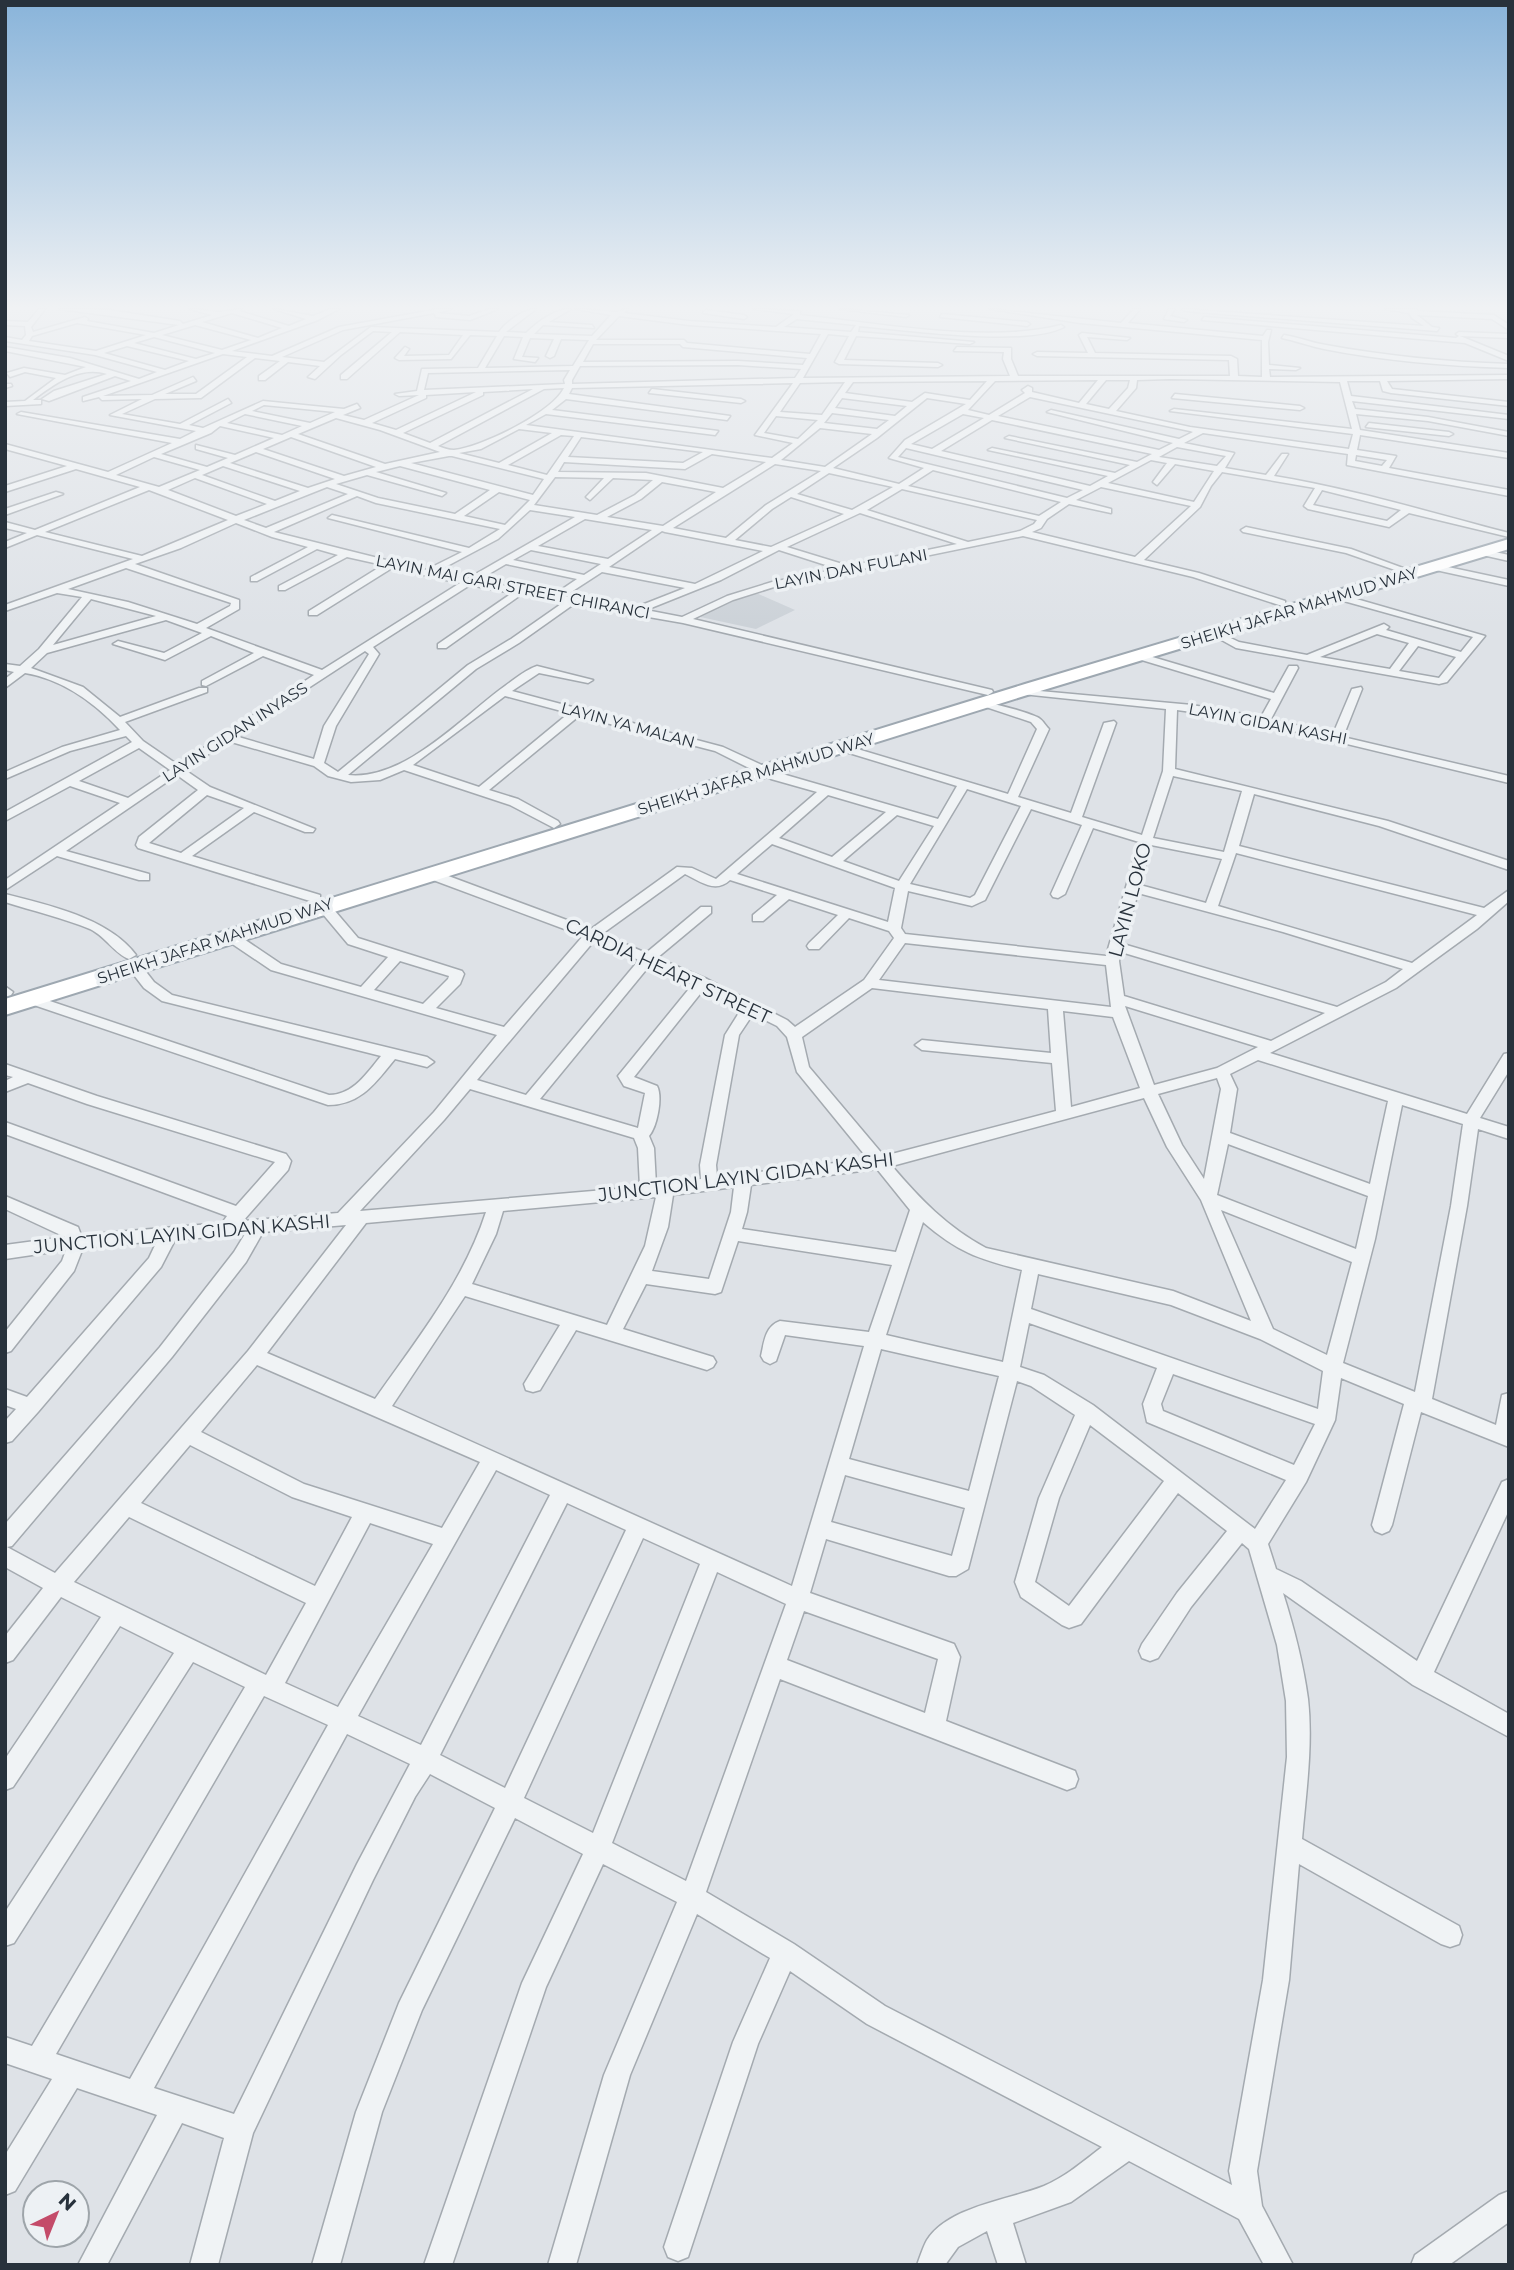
<svg xmlns="http://www.w3.org/2000/svg" width="1514" height="2270" font-family="Montserrat,sans-serif">
	<style>
		.built { fill: #ccd2d8 }
		.lines { fill: none; stroke-linecap: round; stroke-linejoin: round }
		.minor-casing { stroke: #a4aab0; stroke-width: 3 }
		.primary-casing { stroke: #9ea8b1; stroke-width: 4 }
		.minor { fill: #f0f3f5; fill-rule: evenodd }
		.primary { fill: #fff; fill-rule: evenodd }
		.labels { text-anchor: middle; dominant-baseline: central; stroke-width: 7; stroke-linejoin: round; paint-order: stroke }
		.far-street-label { font-size: 16px; fill: #28323c; stroke: #edf1f4 }
		.street-label { font-size: 19px; fill: #28323c; stroke: #edf1f4 }
	</style>
	<rect width="100%" height="100%" fill="#dee2e7"/>
	<!-- built -->
	<path class="built" d="M754,592L795,610L756,629L691,615Z"/>
	<g class="lines">
		<!-- minor casing -->
		<g class="minor-casing">
			<g id="minor">
				<path d="M39,309H45L31,327L33,332L85,317L88,319L87,321L154,333L179,325L59,309L109,310L180,321L183,324L212,315L190,309L220,312L241,309L239,311L289,326L306,319L274,309L313,316L331,309H339L318,320L232,351L272,356L339,327L438,309H451L437,313L469,316L490,309H498L470,320L436,317L434,313L343,330L282,357L324,362L371,327L499,332C506,322 524,309 536,309L506,332L526,333C538,322 554,309 571,309L549,322L592,325L594,328L543,325L534,334L592,336L611,315L576,309L616,312L628,309L624,313L689,321L776,327L794,314L753,309L800,311V315C877,323 988,344 1061,325L1064,327C1026,347 906,330 859,326L858,332L974,342L970,344L856,336L844,360L938,363L942,365L938,367L839,364L835,362L849,336L828,334L803,378L1010,376L1003,359L1004,352L954,351L957,347L1011,348V359L1018,376H1230L1229,360L1037,356L1033,354L1037,352L1088,353L1079,335L1082,333L1130,338L1127,340L1087,337L1095,353L1231,356L1237,359L1238,376L1262,377V340L1080,323L990,309L1121,323L1134,309H1140L1128,323L1263,336L1267,330H1271L1268,342L1269,365L1300,368L1296,370L1269,369L1270,377L1509,375V379L1387,381L1392,389L1509,402V406L1391,393L1383,391L1380,381H1347L1351,396L1509,415V419L1352,401L1355,409L1428,417L1509,432V436L1428,421L1356,414L1360,430L1509,453V458L1360,435L1357,450L1396,456L1389,468L1509,490V496L1347,465L1348,454L1203,433L1184,443L1234,453L1225,468L1266,475L1282,454H1288L1274,476C1354,489 1431,513 1509,533V537L1409,513L1389,527L1308,509L1304,506L1315,488L1222,472L1211,486L1200,507L1144,560L1199,573L1285,601V605H1279L1193,577L1023,536L774,587L733,600L693,619L992,690L993,692L988,695L683,623L574,604L519,643L476,669L348,775C405,781 463,716 505,686C515,679 525,670 537,666L593,680L588,683L539,673L512,691L723,747L779,773L938,819L957,786L836,749V745H844L1008,794L1037,729L1031,722L977,704C984,699 1026,712 1037,717C1042,719 1045,725 1049,729L1018,797L1071,813L1104,723L1114,721L1116,723L1082,817L1142,835L1163,771L1166,709L1022,694L1018,693V689L1192,705L1261,717L1271,699L1135,658V654L1139,653L1274,693L1289,666H1297L1298,668L1271,719L1333,734L1352,689L1361,687L1362,689L1343,737L1509,776V783L1243,719L1177,710L1175,769L1388,821L1509,861V870L1379,826L1254,794L1239,846L1484,908L1509,890V901L1477,929L1396,988L1270,1053L1467,1114L1504,1054L1509,1053V1071L1480,1118L1509,1127V1139L1478,1129L1467,1206L1432,1399L1496,1425L1502,1395L1509,1393V1447L1421,1412L1392,1525L1389,1531L1382,1534L1375,1531L1372,1525L1404,1404L1341,1378L1335,1420L1306,1482L1268,1544L1276,1569L1301,1581L1417,1661L1502,1482L1509,1479V1510L1434,1672L1509,1714V1737L1413,1685L1283,1593C1294,1628 1303,1662 1308,1699C1313,1745 1306,1793 1302,1839L1459,1926L1462,1935L1459,1944L1450,1947L1441,1944L1299,1864L1289,1980L1257,2171L1262,2206L1293,2265H1264L1239,2219L1129,2161L1071,2202L1013,2223L1026,2265H998L987,2231L958,2247L945,2265H917C920,2257 923,2247 927,2240C949,2206 1009,2200 1044,2186C1065,2177 1084,2161 1102,2147L867,2024L790,1971L758,2044L688,2257L678,2261L668,2257L664,2247L733,2042L770,1958L697,1914L630,2075L576,2265H548L604,2075L677,1902L603,1864L546,1987L452,2265H424L522,1983L583,1854L515,1818L422,2010L382,2112L340,2265H312L356,2112L399,2003L495,1808L430,1774L415,1797L373,1880L253,2133L218,2265H190L224,2138L182,2123L107,2265H78L157,2115L77,2088L15,2191L5,2195V2155L52,2079L5,2063V2037L32,2046L245,1687L193,1662L14,1943L5,1946V1912L174,1653L120,1626L13,1787L5,1790V1759L101,1617L61,1597L13,1660L5,1663V1636L43,1588L5,1567V1524L160,1347L234,1252L245,1234L175,1240L161,1267L38,1412L12,1441L5,1443V1421L16,1409L5,1405V1389L27,1397L149,1258L157,1241L83,1248L74,1271L11,1351L5,1353V1332L62,1261L66,1250L5,1259V1245L65,1237L5,1209V1196L78,1227L81,1235L222,1223L227,1216L5,1134V1122L236,1206L275,1162L87,1104L28,1083L5,1092V1081L13,1077L5,1075V1064L97,1096L286,1154L291,1161L288,1170L243,1221L338,1213L434,1112L497,1035L271,970L225,939L223,936L225,933H235L281,964L361,987L388,957L348,944L317,907L324,903L329,904L358,938L462,971L464,974L460,984L436,1008L504,1027L583,936L425,877V871H435L591,929L677,867L692,868L716,879L817,792L771,779L715,751L579,716L489,790L518,799L558,821L560,824L554,828L510,805L404,770L380,780L351,782L328,776L314,766L228,741L185,770L210,787L315,829L313,832H305L254,812L192,856L320,895V901H310L138,848L136,845L139,837L198,790L177,775L66,851L149,874V880H139L57,856L5,890V880L120,803L70,786L5,821V812L132,742L126,736L70,751L5,779V772L62,747L120,730C95,703 62,679 25,673L5,688V679L14,672L5,670V664L20,666L39,649L82,597L57,593L5,611V605L133,559L37,535L5,548V542L27,533L5,528V522L35,530L140,487L76,469L5,492V486L67,466L5,449V444L108,472L172,443L17,414L21,412L180,439L196,431L110,415L142,399L102,400L99,397L83,401V397L131,381L115,376L49,401L42,399L54,391L107,374C80,365 54,384 33,400H41V404L5,406V402L25,401L56,378L25,372L10,377L7,373L24,368L65,375L86,367L5,351V347L70,358L139,379L157,372L95,355L5,341V337L22,340L26,335L25,326L5,325V321L28,322ZM232,313L282,328L258,338L202,322ZM619,316L689,325L821,334L810,354L687,343L684,340H596ZM797,319L856,325L851,332L784,327ZM77,323L146,335L96,351L29,341L32,336ZM195,325L251,340L222,350L162,335ZM373,331L392,332L341,375V379H347L400,332L463,335L449,355L404,356L409,349L405,347L395,358L399,360L451,359L470,335L497,336L478,368L422,369L417,391L395,394L399,396L419,395L364,420L343,415L360,408L357,404L344,409L263,401L203,428L189,425L231,403L228,399L180,424L122,414L155,399L201,398L255,358L280,361L259,376V380H265L288,362L320,366L308,377L315,379L341,355ZM504,336L523,337L514,359L535,362L538,358L522,357L530,338L554,339L546,356L550,358L554,356L561,339L589,340L573,366L485,368ZM154,337L215,353L196,359L134,343ZM593,344H680L683,347L807,358L803,365L738,361L583,362ZM127,346L189,361L165,370L104,353ZM223,354L247,357L196,394H165L196,381L193,377L152,395L103,396ZM738,365L801,369L795,378L572,384V380L580,366ZM570,370L564,380L565,384L424,390L428,373ZM1170,379L1340,382L1352,429L1174,409L1170,411L1353,434L1349,449L1190,427L1116,411L1136,388L1137,380ZM1098,380L1079,403L1032,392V388L1028,386L1022,390L1025,393L989,415L968,410L995,381ZM1106,380H1130L1128,388L1109,409L1086,404ZM987,381L970,400L925,393L912,402L845,393L853,382ZM845,382L822,415L780,412L800,383ZM793,383L755,435L793,443L772,458L526,425L546,414L715,435L718,431L552,410L566,399L727,420L730,416L569,394L572,388ZM564,388C552,413 481,447 454,450C448,450 443,448 438,446L544,389ZM533,389L430,443L403,433L483,395V392ZM476,392L396,430L372,423L426,398V395ZM1030,397L1190,431L1193,432L1179,439L1051,410L1047,412L1173,443L1159,450L998,416ZM842,398L907,406L895,416L835,408ZM927,398L966,404L905,440L889,458L924,468L899,484L833,468L877,438ZM264,405L335,412L310,423L252,411ZM832,413L889,420L877,429L824,423ZM245,414L302,426L282,435L227,423ZM963,414L984,418L932,449L911,444ZM776,416L818,420L798,439L764,433ZM336,418L380,430L440,452L385,464L298,434ZM992,420L1152,454L1137,462L1009,436L1005,438L1130,465L1115,473L992,448L988,450L1108,476L1090,486L941,451ZM220,426L274,438L235,455L196,445V449L228,458L207,467L161,454L211,433ZM820,428L872,434L825,467L781,460ZM519,429L552,433L499,463L459,453L481,449ZM561,435L574,436L547,475L508,465ZM291,437L376,467L344,476L263,449ZM581,437L703,452L683,463L568,457ZM1177,447L1226,456L1217,466L1159,457ZM906,448L1083,490L1067,498L898,457ZM256,452L335,479L308,488L230,463ZM712,454L766,462L723,488L646,473L558,472L564,462L685,469ZM1356,455L1387,460L1382,466L1355,461ZM449,456H452L544,479L533,495L411,463ZM154,457L200,470L159,487L116,475ZM1151,460L1167,463L1153,482L1157,485L1175,464L1214,471L1194,502L1108,483ZM775,464L821,471L766,505L726,538L673,528ZM223,466L300,491L275,501L202,475ZM400,466L490,490L455,514L378,498L336,484L367,475L442,496L446,493L376,472ZM933,470L1061,502L1039,516L908,486ZM829,473L893,487L852,510L797,494ZM555,477L604,478L586,497L590,500L613,478L653,480L635,495L597,515L534,505ZM195,478L267,504L236,516L168,490ZM662,482L716,492L663,526L607,517L641,499ZM327,487L348,494L266,528L244,520ZM1101,487L1191,506L1135,557L1032,532L1041,528L1047,519L1069,504L1111,513V509L1076,500ZM902,489L1037,520L1034,524L1020,531L968,542L867,510ZM149,490L228,520L142,556L45,532ZM1322,490L1401,510L1387,521L1313,505ZM499,492L530,500L505,525L464,516ZM357,496L376,503L500,529L469,548L332,515L328,518L462,552L426,570L274,532ZM791,497L844,514L771,547L735,540L772,509ZM530,510L575,517L467,579L436,572L498,539ZM860,513L957,544L849,566L787,547ZM585,519L652,530L608,559L538,546ZM236,523L272,537L308,547L251,577V581H257L317,549L338,555L279,586V590H285L347,557L383,565L309,611V615H317L392,568L460,583L322,670L206,628L239,609V600L135,564L181,548ZM662,531L665,532L763,551L695,584L609,567ZM531,550L601,564L584,575L513,560ZM779,550L838,569L772,582L727,596L682,617L646,610L721,580ZM506,564L577,579L555,594L477,581ZM126,568L231,603L230,606L197,624L128,602L68,589ZM602,572L685,588L634,608L565,596ZM470,585L512,593L438,644V648H446L522,594L564,602L511,639L468,665L338,772L324,763L336,726L379,654L373,647ZM91,599L156,616L53,645ZM166,620L202,633L164,653L118,641L113,644L165,660L211,636L254,653L202,681V685L206,686L263,656L314,675L178,765L143,741L125,722L207,692V688H199L120,717L83,687L31,668L47,653ZM365,651L369,654L324,726L314,759L235,736ZM505,696L569,713L479,787L413,765ZM139,748L170,770L128,798L79,781ZM1173,776L1242,791L1224,852L1153,838ZM967,789L1021,806L975,895L970,898L910,884ZM207,795L244,808L181,853L149,843ZM828,795L886,812L832,857L779,838ZM1031,809L1082,825L1051,894L1053,897L1058,898L1065,894L1093,828L1139,842L1106,956L905,934L901,928L908,891L972,906L985,900ZM897,815L934,826L899,881L843,861ZM772,844L895,888L888,922L737,874ZM1151,845L1222,859L1206,903L1140,885ZM1236,853L1477,915L1412,963L1218,906ZM685,874C700,881 715,894 730,880L777,895L753,915V921H763L789,899L838,915L809,943L807,946L809,949H819L849,918L889,931L894,938L864,980L795,1027L787,1020L707,979L657,958L711,913V907H701L646,953L602,934ZM1138,893L1283,932L1403,969L1386,982L1337,1007L1123,944ZM594,941L639,960L526,1095L477,1080ZM905,943L1106,965L1111,1007L879,980ZM1121,952L1325,1013L1271,1041L1124,996L1119,961ZM400,961L449,976L448,979L423,1004L374,990ZM650,965L693,984L618,1076L624,1086L645,1093L638,1128L540,1099ZM872,988L1048,1009L1051,1053L922,1040L915,1045L922,1050L1052,1063L1056,1111L884,1156L809,1067L802,1037ZM704,989L742,1008L725,1035L700,1165L701,1179L656,1185L654,1148L649,1136C657,1127 663,1097 657,1086L634,1077ZM1125,1006L1258,1047L1217,1068L1154,1085ZM1063,1011L1113,1017L1140,1088L1071,1107ZM753,1014L777,1026L787,1037L797,1072L868,1159L717,1177L716,1165L739,1035ZM1258,1060L1388,1101L1370,1184L1230,1133L1237,1089L1230,1074ZM1217,1078L1221,1089L1204,1179L1182,1145L1158,1094ZM470,1089L634,1138L638,1148L640,1187L360,1211L444,1120ZM1144,1098L1167,1147L1201,1200L1251,1321L1173,1291L986,1248C947,1227 920,1199 892,1166ZM1402,1105L1463,1124L1451,1206L1415,1392L1343,1363L1375,1239ZM1228,1144L1368,1196L1356,1249L1217,1195ZM877,1169L910,1210L896,1252L742,1229L747,1212L751,1185ZM734,1187L731,1212L709,1279L652,1271L668,1227L673,1195ZM656,1197L645,1246L607,1325L472,1284L496,1234L503,1211ZM1221,1210L1352,1262L1327,1355L1273,1329ZM486,1212C463,1283 417,1339 375,1399L267,1353L366,1223ZM923,1222C958,1252 978,1259 1022,1270L1003,1362L886,1335ZM346,1225L248,1351L55,1573L7,1547L12,1546L172,1357L246,1262L263,1232ZM738,1241L892,1265L869,1332L780,1321C765,1326 764,1343 761,1356L764,1361L770,1364L776,1361L785,1335L864,1346L792,1586L392,1406L465,1296L560,1325L524,1384L526,1390L533,1392L540,1390L576,1330L707,1370L713,1367L716,1362L713,1357L623,1329L646,1284L715,1294L721,1292ZM1038,1274L1171,1305L1260,1339L1323,1371L1318,1409L1031,1309ZM1029,1323L1157,1368L1143,1404L1147,1422L1286,1480L1255,1529L1093,1405L1044,1375L1020,1367ZM881,1349L999,1376L969,1491L849,1459ZM257,1365L480,1462L442,1528L304,1484L201,1432ZM1173,1374L1315,1424L1294,1465L1163,1411L1161,1404ZM1017,1381L1031,1386L1075,1415L1039,1498L1015,1582L1021,1597L1062,1625L1069,1628L1081,1624L1178,1493L1227,1531L1177,1593L1142,1644L1139,1651L1142,1658L1150,1661L1158,1658L1191,1607L1242,1543L1249,1549L1277,1645L1286,1701L1287,1757L1263,1980L1229,2171L1232,2185L885,2006L794,1944L706,1892L780,1679L1067,1790L1075,1787L1078,1779L1075,1771L946,1721L960,1657L954,1644L810,1593L826,1539L949,1576H956L968,1569ZM1090,1425L1164,1481L1069,1606L1035,1582L1059,1498ZM190,1445L292,1497L352,1517L315,1586L141,1503ZM496,1470L550,1495L421,1745L358,1716ZM845,1475L965,1508L952,1556L831,1522ZM567,1503L626,1530L505,1788L440,1755ZM129,1517L306,1603L266,1675L74,1582ZM370,1523L433,1544L338,1707L285,1683ZM643,1538L700,1564L593,1833L524,1798ZM717,1572L786,1604L686,1881L612,1843ZM804,1611L938,1659L925,1713L787,1660ZM264,1696L328,1725L130,2079L56,2054ZM347,1734L410,1764L357,1864L234,2114L154,2088Z"/>
				<path d="M840,309L909,315L906,317Z"/>
				<path d="M1169,309H1175L1170,316L1187,320L1184,322L1164,319Z"/>
				<path d="M1182,309L1424,326L1412,318L1409,313L1385,309H1416L1417,311L1494,315L1509,325V330L1492,319L1417,315L1432,327L1439,328L1437,331L1185,311Z"/>
				<path d="M705,310L744,315L747,317L744,319L703,313Z"/>
				<path d="M942,314L1027,322L1030,324L1027,326L940,317Z"/>
				<path d="M1204,317L1456,338L1459,336L1456,334L1459,332L1509,334V338L1460,336L1509,356V361L1465,343L1202,320Z"/>
				<path d="M1284,335C1298,337 1312,343 1326,345C1386,356 1447,362 1509,364V368C1447,366 1385,361 1324,349C1310,346 1296,341 1282,338Z"/>
				<path d="M5,384H11L12,386L5,388Z"/>
				<path d="M652,389L741,399L745,401L741,403L649,393Z"/>
				<path d="M1175,394L1300,406L1304,408L1300,410L1172,398Z"/>
				<path d="M1369,423L1449,432L1453,434L1449,436L1366,427Z"/>
				<path d="M56,492L63,494L5,515V509Z"/>
				<path d="M1246,527L1351,549L1403,568L1398,571L1346,553L1243,532L1241,530Z"/>
				<path d="M1481,549L1509,555V561L1478,554V550Z"/>
				<path d="M1434,564L1509,580V586L1431,569L1429,567Z"/>
				<path d="M1333,594H1339L1485,636L1447,682L1439,684L1236,648L1209,633L1214,630L1239,642L1307,655L1384,624L1389,627L1386,630L1461,652L1473,637L1333,598ZM1377,634L1409,643L1390,669L1320,657ZM1418,646L1456,657L1439,678L1399,671Z"/>
				<path d="M5,894C48,905 109,918 136,955L129,959C116,955 105,936 90,929C63,918 33,911 5,902Z"/>
				<path d="M135,963L140,964L154,982L172,995L427,1057L434,1062L427,1067L395,1059C376,1082 361,1105 328,1105L25,1002L23,999L25,996H35L329,1095C353,1095 367,1073 381,1056L162,1001L144,988L130,970L128,967L130,964Z"/>
				<path d="M6,987L13,992L11,995L5,997Z"/>
				<path d="M1509,2191V2222L1449,2265H1411L1415,2255L1499,2195Z"/>
			</g>
		</g>
		<!-- primary casing -->
		<g class="primary-casing">
			<path id="primary" d="M1509,539V549L1037,692L5,1015V999L1025,684Z"/>
		</g>
		<!-- minor -->
		<use href="#minor" class="minor"/>
		<!-- primary -->
		<use href="#primary" class="primary"/>
	</g>
	<!-- sky -->
	<linearGradient id="sky" x2="0" y2="1"><stop stop-color="#89b4da"/><stop offset="0.49" stop-color="#f0f2f4"/><stop offset="1" stop-color="#f0f2f4" stop-opacity="0"/></linearGradient>
	<rect width="1514" height="627" fill="url(#sky)"/>
	<g class="labels">
		<!-- far-street labels -->
		<g class="far-street-label">
			<text transform="translate(851 569) rotate(-11)">LAYIN DAN FULANI</text>
			<text transform="translate(513 587) rotate(11)">LAYIN MAI GARI STREET CHIRANCI</text>
			<text transform="translate(1299 608) rotate(-17)">SHEIKH JAFAR MAHMUD WAY</text>
			<text transform="translate(1268 724) rotate(11)">LAYIN GIDAN KASHI</text>
			<text transform="translate(628 725) rotate(15)">LAYIN YA MALAN</text>
			<text transform="translate(235 732) rotate(-33)">LAYIN GIDAN INYASS</text>
			<text transform="translate(756 774) rotate(-17)">SHEIKH JAFAR MAHMUD WAY</text>
			<text transform="translate(215 941) rotate(-18)">SHEIKH JAFAR MAHMUD WAY</text>
		</g>
		<!-- street labels -->
		<g class="street-label">
			<text transform="translate(1130 900) rotate(-75)">LAYIN LOKO</text>
			<text transform="translate(668 971) rotate(25)">CARDIA HEART STREET</text>
			<text transform="translate(746 1177) rotate(-7)">JUNCTION LAYIN GIDAN KASHI</text>
			<text transform="translate(182 1234) rotate(-5)">JUNCTION LAYIN GIDAN KASHI</text>
		</g>
	</g>
	<!-- border -->
	<rect width="1514" height="2270" fill="none" stroke="#28323c" stroke-width="14"/>
	<!-- north arrow -->
	<g transform="translate(56 2214) rotate(43)"><circle r="33" fill="#edf1f4" stroke="#9ea5aa" stroke-width="2"/>
	<path d="M0-5L12 26L0 18L-12 26Z" fill="#c44b69"/>
	<text y="-10" font-size="19" font-weight="bold" text-anchor="middle" fill="#28323c">N</text>
	</g>
</svg>
